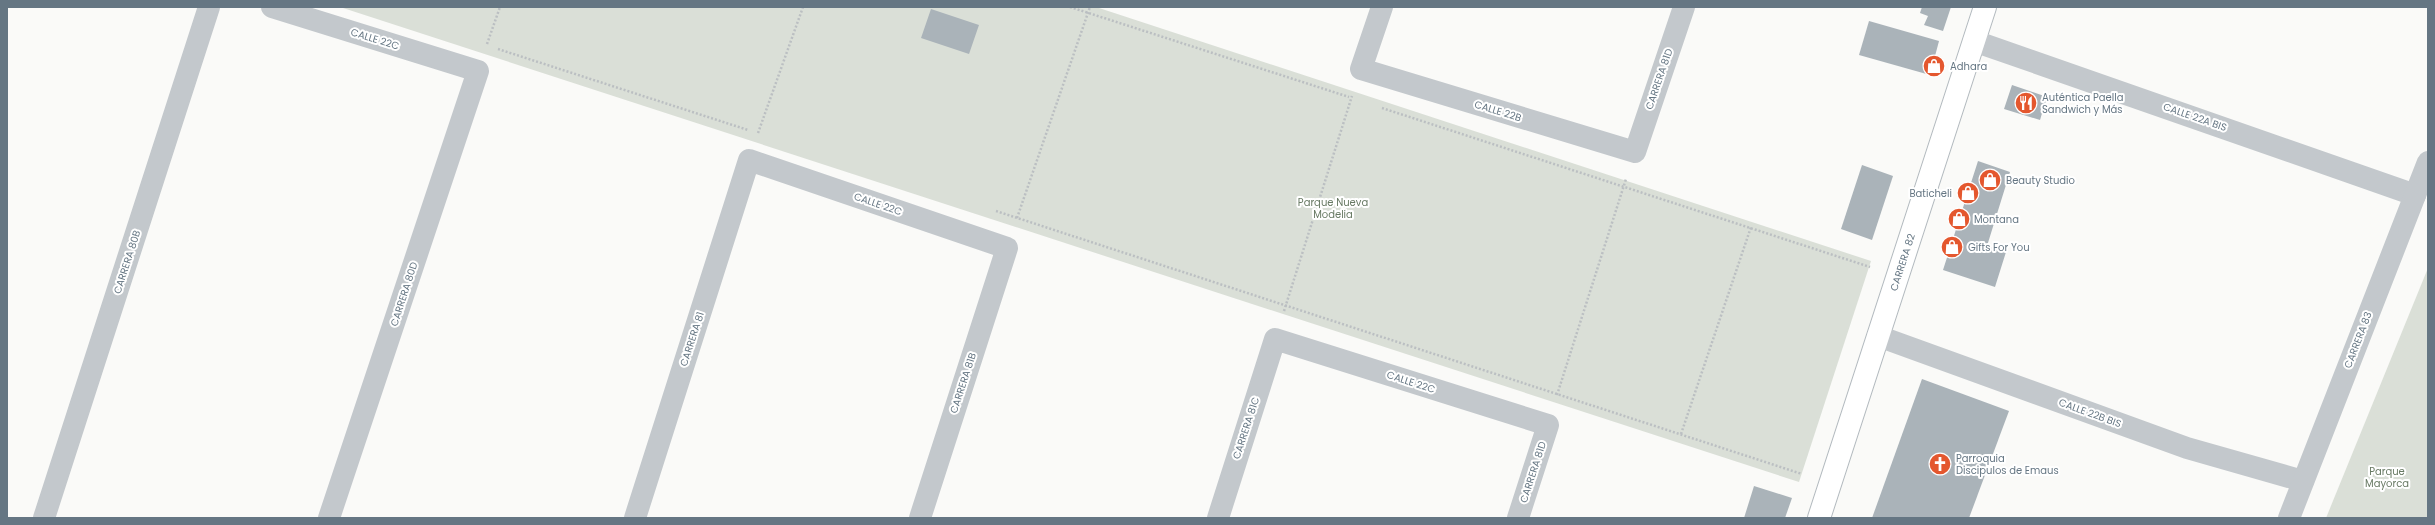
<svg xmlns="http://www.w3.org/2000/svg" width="2435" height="525" font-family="Poppins,sans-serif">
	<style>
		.green { fill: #dadfd7 }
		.building { fill: #aab3b9 }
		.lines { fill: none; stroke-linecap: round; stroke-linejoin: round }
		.secondary-casing { stroke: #b3babf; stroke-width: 24 }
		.path { stroke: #bbbfc2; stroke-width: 2.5; stroke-dasharray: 2 2; stroke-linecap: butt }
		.street { stroke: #c3c8cc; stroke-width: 22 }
		.secondary { stroke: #fff; stroke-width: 22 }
		.labels { text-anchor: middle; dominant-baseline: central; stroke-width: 4; stroke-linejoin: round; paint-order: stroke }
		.street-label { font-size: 10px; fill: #657683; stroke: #fff }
		.poi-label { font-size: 10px; fill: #657683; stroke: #fff; text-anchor: start }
		.park-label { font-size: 10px; fill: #687a64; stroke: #fff }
	</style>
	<rect width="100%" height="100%" fill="#fafaf8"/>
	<!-- green -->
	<g class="green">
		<path d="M340,7H1096L1871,261L1799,482Z"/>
		<path d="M2428,268V518H2326Z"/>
	</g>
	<!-- building -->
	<g class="building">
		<path d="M1922,7H1951L1943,31L1924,25L1928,16L1920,13Z"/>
		<path d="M931,9L979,25L969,54L921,38Z"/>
		<path d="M1869,21L1939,41L1930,75L1859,55Z"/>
		<path d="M2012,85L2047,97L2040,120L2004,109Z"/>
		<path d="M1978,161L2010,172L1987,246L2006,252L1995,287L1943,270Z"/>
		<path d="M1862,165L1893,176L1872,240L1841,229Z"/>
		<path d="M1922,379L2009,411L1969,518H1872Z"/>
		<path d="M1754,486L1792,498L1785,518H1744Z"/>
	</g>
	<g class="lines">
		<!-- secondary casing -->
		<g class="secondary-casing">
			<g id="secondary">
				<path id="s1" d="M1819,518L1985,7"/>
			</g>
		</g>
		<!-- path -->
		<g class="path">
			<path d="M1070,7L1349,97"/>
			<path d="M487,44L500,7"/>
			<path d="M498,49L748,130"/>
			<path d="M1382,108L1870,267"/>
			<path d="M758,133L803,7"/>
			<path d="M996,211L1802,474"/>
			<path d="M1017,218L1090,7"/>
			<path d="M1284,311L1352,96"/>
			<path d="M1557,395L1626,179"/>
			<path d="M1681,434L1751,227"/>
		</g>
		<!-- street -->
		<g class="street">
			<path d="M272,7L478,71L329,518"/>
			<path d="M1382,7L1361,69L1635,152L1684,7"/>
			<path d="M1974,41L2415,195"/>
			<path d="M1878,336L2187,448L2303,481"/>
			<path d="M44,518L209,7"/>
			<path d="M635,518L749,160L1007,248L920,518"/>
			<path d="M1218,518L1275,339L1548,425L1518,518"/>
			<path d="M2289,518L2428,162"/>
		</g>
		<!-- secondary -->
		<use href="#secondary" class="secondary"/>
	</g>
	<!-- icons -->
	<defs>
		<g id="shop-disc" transform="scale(1.15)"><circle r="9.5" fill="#e4572e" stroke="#fff"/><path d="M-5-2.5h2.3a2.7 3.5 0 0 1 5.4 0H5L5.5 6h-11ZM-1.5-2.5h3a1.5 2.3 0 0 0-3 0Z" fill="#fff"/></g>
		<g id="restaurant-disc" transform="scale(1.15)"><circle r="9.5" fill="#e4572e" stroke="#fff"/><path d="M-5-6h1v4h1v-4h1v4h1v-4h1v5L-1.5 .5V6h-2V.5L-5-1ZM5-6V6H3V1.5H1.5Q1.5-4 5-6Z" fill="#fff"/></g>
		<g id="church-disc" transform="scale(1.15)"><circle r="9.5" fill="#e4572e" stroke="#fff"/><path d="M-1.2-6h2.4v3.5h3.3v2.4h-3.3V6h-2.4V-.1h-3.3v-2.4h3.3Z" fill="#fff"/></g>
	</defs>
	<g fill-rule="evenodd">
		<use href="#shop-disc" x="1934" y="66"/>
		<use href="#restaurant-disc" x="2026" y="103"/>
		<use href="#shop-disc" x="1990" y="180"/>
		<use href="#shop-disc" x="1968" y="193"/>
		<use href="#shop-disc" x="1959" y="219"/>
		<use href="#shop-disc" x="1952" y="247"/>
		<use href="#church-disc" x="1940" y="464"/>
	</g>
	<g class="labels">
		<!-- street labels -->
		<g class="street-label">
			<text transform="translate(375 39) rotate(17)">CALLE 22C</text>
			<text transform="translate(1659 79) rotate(-71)">CARRERA 81D</text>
			<text transform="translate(1498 111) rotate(17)">CALLE 22B</text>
			<text transform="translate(2195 117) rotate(19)">CALLE 22A BIS</text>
			<text transform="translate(878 204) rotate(19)">CALLE 22C</text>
			<text transform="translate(127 262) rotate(-72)">CARRERA 80B</text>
			<text stroke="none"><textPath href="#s1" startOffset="269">CARRERA 82</textPath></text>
			<text transform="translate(404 294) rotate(-72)">CARRERA 80D</text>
			<text transform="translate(692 339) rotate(-72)">CARRERA 81</text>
			<text transform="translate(2358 340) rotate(-69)">CARRERA 83</text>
			<text transform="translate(1411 382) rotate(18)">CALLE 22C</text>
			<text transform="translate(963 383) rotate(-72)">CARRERA 81B</text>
			<text transform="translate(2090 413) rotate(20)">CALLE 22B BIS</text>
			<text transform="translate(1246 428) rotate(-72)">CARRERA 81C</text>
			<text transform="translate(1533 472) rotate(-72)">CARRERA 81D</text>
		</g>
		<!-- poi labels -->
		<g class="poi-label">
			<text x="1950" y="66">Adhara</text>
			<text x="2042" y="97">Auténtica Paella<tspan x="2042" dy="12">Sandwich y Más</tspan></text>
			<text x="2006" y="180">Beauty Studio</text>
			<text x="1952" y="193" text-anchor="end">Baticheli</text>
			<text x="1974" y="219">Montana</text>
			<text x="1968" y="247">Gifts For You</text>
			<text x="1956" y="458">Parroquia<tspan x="1956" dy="12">Discipulos de Emaus</tspan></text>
		</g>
		<!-- park labels -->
		<g class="park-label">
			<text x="1333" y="202">Parque Nueva<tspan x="1333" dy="12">Modelia</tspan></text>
			<text x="2387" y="471">Parque<tspan x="2387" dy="12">Mayorca</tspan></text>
		</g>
	</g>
	<!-- border -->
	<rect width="2435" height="525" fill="none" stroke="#657683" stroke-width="16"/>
</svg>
